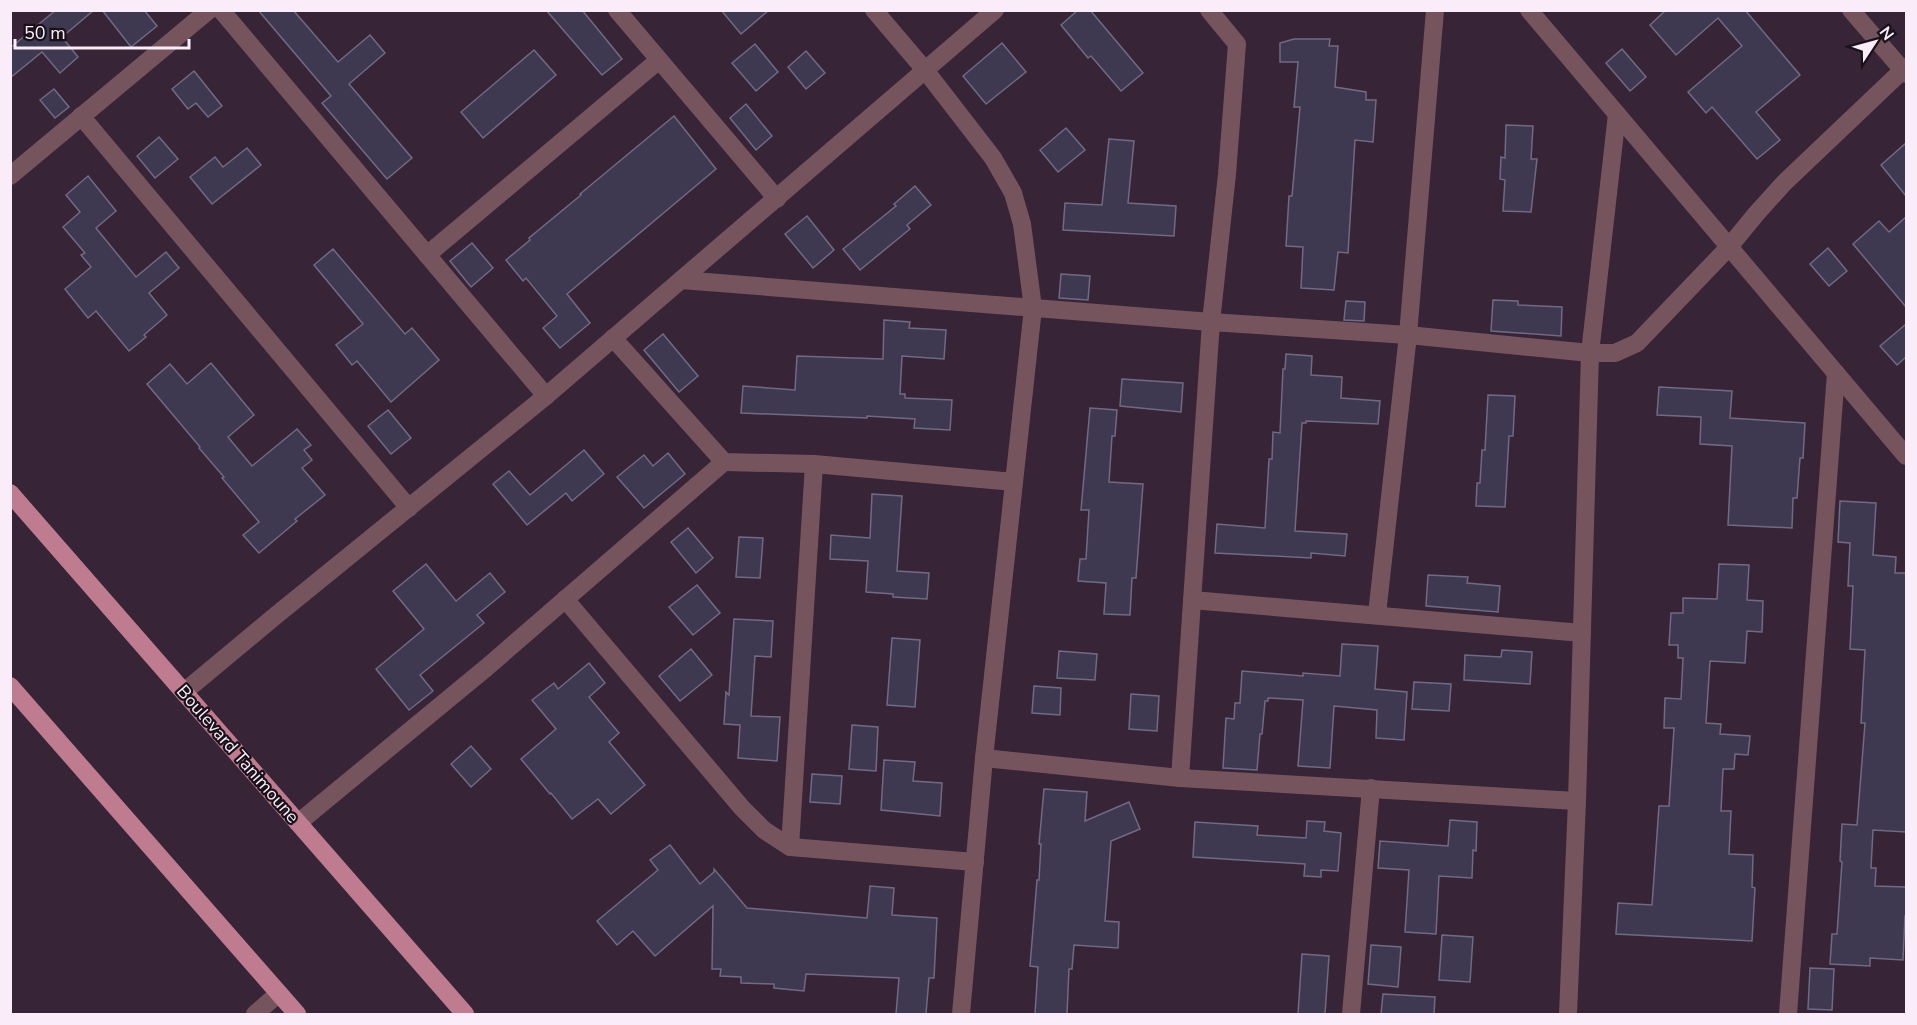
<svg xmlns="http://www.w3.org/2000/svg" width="1917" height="1025" font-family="'Nunito Sans',sans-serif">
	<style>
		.building { fill: #3e3850; stroke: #706a84; stroke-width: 1.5 }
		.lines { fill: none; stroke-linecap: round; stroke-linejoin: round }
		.street { stroke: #76545e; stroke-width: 18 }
		.primary { stroke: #bf7b8f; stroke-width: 18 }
		.labels { text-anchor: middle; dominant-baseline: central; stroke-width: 4.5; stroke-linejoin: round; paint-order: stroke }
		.street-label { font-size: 18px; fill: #faedf9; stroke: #191119 }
	</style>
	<rect width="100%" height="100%" fill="#372436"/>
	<!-- building -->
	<g class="building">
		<path d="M56,10H94L62,37L78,57L60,73L42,52L10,78V48Z"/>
		<path d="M102,10H144L157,26L131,47Z"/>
		<path d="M258,10H293L338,62L370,35L385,53L349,84L412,158L387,179L322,103L331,96Z"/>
		<path d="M546,10H582L622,59L602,75Z"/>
		<path d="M721,10H769L741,34Z"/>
		<path d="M1078,10H1090L1143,73L1121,91L1091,56L1088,58L1061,25Z"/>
		<path d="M1666,10H1745L1800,75L1756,112L1780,140L1757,159L1712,107L1706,113L1688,92L1742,46L1718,18L1676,55L1650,25Z"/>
		<path d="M1294,39H1330L1329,46H1338L1335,87L1366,92V100H1376L1373,142L1355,140L1348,253L1338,252L1334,290L1301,288L1303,247L1286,246L1289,196H1292L1300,107H1294L1298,62H1280V43Z"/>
		<path d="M1002,43L1026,72L986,104L963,76Z"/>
		<path d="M755,44L778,72L756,91L732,63Z"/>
		<path d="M1622,49L1646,77L1630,91L1606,63Z"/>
		<path d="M534,50L556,75L483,138L461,112Z"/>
		<path d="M806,51L825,73L806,89L788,67Z"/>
		<path d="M194,71L222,106L208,117L196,103L188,109L172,89Z"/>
		<path d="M54,89L69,107L55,118L40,100Z"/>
		<path d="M746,104L772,136L756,150L730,118Z"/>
		<path d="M674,116L716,169L567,294L590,323L560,348L543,328L557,316L526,278L523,281L506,260L530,240L529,238L581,195L580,194Z"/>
		<path d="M1506,125L1533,126L1531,159H1537L1531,212L1503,211L1505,180L1500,179L1501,157L1505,158Z"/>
		<path d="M1066,128L1085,150L1058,172L1040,150Z"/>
		<path d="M159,137L178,159L155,178L137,156Z"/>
		<path d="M1109,139L1134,141L1128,203L1176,206L1174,236L1063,230L1065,203L1102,205Z"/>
		<path d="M1906,143V196L1881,165Z"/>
		<path d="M247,148L261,165L212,204L190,177L215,157L223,167Z"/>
		<path d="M88,176L116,211L96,228L136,277L166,252L179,268L149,293L167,315L144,335L146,337L129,351L96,311L88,318L65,289L91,267L81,255L85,253L63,227L80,212L66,195Z"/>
		<path d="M915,186L931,205L907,225L910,229L860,270L843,249L896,206L894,204Z"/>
		<path d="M807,216L834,250L813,268L785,234Z"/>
		<path d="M1906,217V307L1853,244L1879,221L1889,232Z"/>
		<path d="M472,243L493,268L471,287L450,261Z"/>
		<path d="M1828,248L1847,271L1829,286L1810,264Z"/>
		<path d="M333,249L405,334L412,328L439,360L391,402L357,361L352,365L336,345L363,324L314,265Z"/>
		<path d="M1061,274L1090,276L1088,300L1059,298Z"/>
		<path d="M1493,300L1518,301V305L1562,307L1561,336L1491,331Z"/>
		<path d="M1346,301L1365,302L1364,321L1344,320Z"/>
		<path d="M884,320L910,322L909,328L946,330L944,359L902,356L900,394H905V398L952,400L950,430L914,428L915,419L867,416V418L741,413L743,386L795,390L797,356L883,359Z"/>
		<path d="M1906,324V357L1897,365L1880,346Z"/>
		<path d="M663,334L698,376L679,392L644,350Z"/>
		<path d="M1286,354L1312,356L1311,375L1342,377L1341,398L1380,401L1378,424L1306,421V423H1302L1295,531L1347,534L1345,556L1311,553V558L1215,553L1217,524L1265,528L1269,459H1272L1273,432L1280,433L1283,369H1285Z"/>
		<path d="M211,363L254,415L228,437L252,466L297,429L311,445L304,450L312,460L302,468L325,495L295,519L297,521L259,553L243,535L259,522L222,478L224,477L199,448L200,447L147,384L170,364L187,384Z"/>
		<path d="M1122,379L1183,383L1181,412L1120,406Z"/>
		<path d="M1659,387L1732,391L1730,418L1805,423L1803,458H1800L1797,498H1793L1792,528L1728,525L1732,446L1700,444L1701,417L1657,415Z"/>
		<path d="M1488,395L1515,396L1513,436H1509L1505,507L1476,506L1477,483H1480L1482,450H1485Z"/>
		<path d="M1090,408L1117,410L1115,436H1112L1109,482L1143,484L1136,578H1132L1130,615L1104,614L1106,583L1078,581L1080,559H1086L1089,510H1081Z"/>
		<path d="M388,410L411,438L391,454L368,426Z"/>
		<path d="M584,450L604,474L572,501L566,493L527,525L493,484L509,471L530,495Z"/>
		<path d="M668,453L685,474L644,508L617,477L644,455L653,466Z"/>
		<path d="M872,494L902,496L897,571L929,573L927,599L893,597V594L866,592L868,561L830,559L831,535L870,538Z"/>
		<path d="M1840,501L1876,503L1873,555L1896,557L1895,573H1906V832L1873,830L1871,868H1876L1875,886L1906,887V916H1905L1903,960L1870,958V966L1830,964L1832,934H1837L1842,862L1840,861L1842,824L1857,825L1865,723H1861L1865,650L1850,649L1853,586H1848L1850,543L1838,542Z"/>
		<path d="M688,528L713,558L696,573L671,542Z"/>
		<path d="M739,537L763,538L760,578L736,577Z"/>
		<path d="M426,564L456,601L490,573L505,592L477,615L484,623L420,675L433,691L409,710L376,669L424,629L393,591Z"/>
		<path d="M1719,564L1749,565L1747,600L1763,601L1762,632L1747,631L1745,663L1710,661L1706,723L1721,724L1720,734L1750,736L1748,755L1735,754L1734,769H1723L1721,811H1731L1729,854L1753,855L1752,887L1755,888L1752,941L1616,934L1618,903L1652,905L1659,806H1669L1674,728H1664L1665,698L1681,699L1683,658H1678V645H1669L1671,613H1683V598L1717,599Z"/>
		<path d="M1428,575L1468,577L1467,583L1500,586L1498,612L1426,606Z"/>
		<path d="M697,585L720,613L693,635L669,607Z"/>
		<path d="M734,619L773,621L771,657L755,656L751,716L780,717L777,761L738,758L740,725L724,724L726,692L729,695Z"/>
		<path d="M892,638L920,640L915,707L887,705Z"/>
		<path d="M1342,644L1378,646L1375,689L1407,692L1404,740L1376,738L1377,710L1334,706L1330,768L1298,766L1303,700L1268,698V701H1265L1262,734H1260L1257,770L1223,768L1226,718L1234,719L1235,703H1240L1242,671L1303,676V673L1340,676Z"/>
		<path d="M691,649L712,675L680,701L659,676Z"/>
		<path d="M1502,650L1532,652L1530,684L1464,680L1465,655L1501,657Z"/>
		<path d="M1059,651L1097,654L1095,680L1057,678Z"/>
		<path d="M589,663L605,683L589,697L619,733L609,742L645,785L611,814L598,799L572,819L551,793L550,794L521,759L556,729L532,700L554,683L558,689Z"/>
		<path d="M1414,682L1451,684L1449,711L1412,709Z"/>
		<path d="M1034,686L1061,688L1060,715L1032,713Z"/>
		<path d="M1131,694L1159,696L1157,731L1129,729Z"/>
		<path d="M852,725L878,727L876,771L849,769Z"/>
		<path d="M471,746L491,769L471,787L451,764Z"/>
		<path d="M884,760L915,762L913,781L942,783L940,816L881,810Z"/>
		<path d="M812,774L842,776L840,804L810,802Z"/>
		<path d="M1044,789L1087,792L1085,821L1129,802L1140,829L1111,841L1105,921L1119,922L1118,948L1074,945L1072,969H1069L1067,1014H1035L1038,967L1030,966L1037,880H1039L1041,844H1039Z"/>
		<path d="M1450,820L1477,822L1476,851L1473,850L1472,878L1439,876L1436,934L1405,932L1409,870L1378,868L1380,841L1448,846Z"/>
		<path d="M1307,821L1325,822L1324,831L1341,833L1338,871L1321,870V877L1304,876L1305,864L1193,857L1195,822L1258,826L1257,835L1306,838Z"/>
		<path d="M670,845L700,884L714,872V869L747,908L867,918L870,886L894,888L892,915L937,918L934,978H929L926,1014H896L899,978L806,974L804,991L774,988V984L741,983V977L720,976L721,969H712L713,906L655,956L633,931L617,945L597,921L658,870L650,860Z"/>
		<path d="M1442,935L1473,937L1470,982L1439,980Z"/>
		<path d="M1371,945L1401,947L1398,987L1368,984Z"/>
		<path d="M1302,954L1329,956L1325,1014H1298Z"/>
		<path d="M1810,968L1834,969L1832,1010L1808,1009Z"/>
		<path d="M1383,994L1435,997L1434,1014H1381Z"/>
	</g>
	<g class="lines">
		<!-- street -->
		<g class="street">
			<path d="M221,10L546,396"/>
			<path d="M617,10L777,199"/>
			<path d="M874,10L925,70L993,158L1013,193L1022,224L1033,308L984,758L961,1014"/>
			<path d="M1529,10L1906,456"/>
			<path d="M1851,10L1906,74"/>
			<path d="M81,116L409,508"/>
			<path d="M10,176L209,10"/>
			<path d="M427,255L659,60"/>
			<path d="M681,280L1211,322L1408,335L1590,353H1615L1637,343L1729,247L1756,214L1784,183L1906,67"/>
			<path d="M613,338L724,462L814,464L1014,482"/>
			<path d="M565,599L742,808L764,830L790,847L975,862"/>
			<path d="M1192,600L1582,633"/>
			<path d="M1377,614L1408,335L1435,10"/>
			<path d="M184,692L274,617L546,396L995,10"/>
			<path d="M984,758L1180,778L1577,801"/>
			<path d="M1180,778L1211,322L1227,174L1237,44L1209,10"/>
			<path d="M298,823L486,668L724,462"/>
			<path d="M790,847L814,464"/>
			<path d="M255,1014L278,994"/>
			<path d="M1351,1014L1371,788"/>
			<path d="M1568,1014L1577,801L1590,353L1617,114"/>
			<path d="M1788,1014L1836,373"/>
		</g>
		<!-- primary -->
		<g class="primary">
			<path d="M10,493L465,1014"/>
			<path d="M10,686L297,1014"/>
		</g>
	</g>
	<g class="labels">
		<!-- street labels -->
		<g class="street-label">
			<text transform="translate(238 754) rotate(49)">Boulevard Tanimoune</text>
		</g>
	</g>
	<!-- border -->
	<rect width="1917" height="1025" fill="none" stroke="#faedf9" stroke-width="24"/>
	<!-- north arrow -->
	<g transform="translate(1875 42) rotate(54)" stroke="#191119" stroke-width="4.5" paint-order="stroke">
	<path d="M0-4.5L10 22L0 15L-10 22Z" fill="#faedf9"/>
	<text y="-9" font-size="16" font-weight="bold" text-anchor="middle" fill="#faedf9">N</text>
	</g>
	<!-- scale -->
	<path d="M15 39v9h174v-9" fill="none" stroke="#faedf9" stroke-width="3"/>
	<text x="24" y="39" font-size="18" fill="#faedf9" stroke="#191119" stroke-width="4.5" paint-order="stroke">50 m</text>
</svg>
